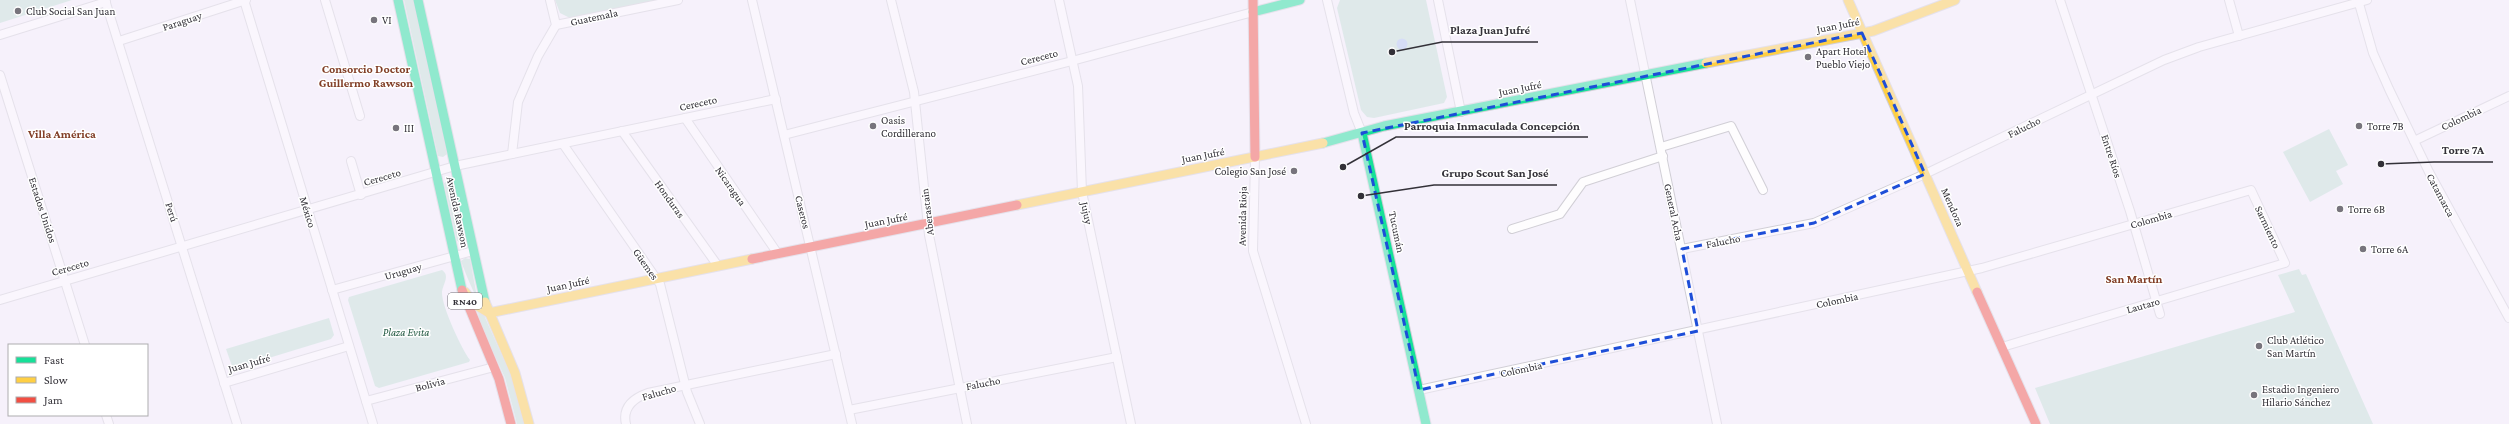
<svg xmlns="http://www.w3.org/2000/svg" width="2509" height="424" font-family="'Crimson Pro',serif">
	<style>
		.green { fill: #c3e1d6 }
		.water { fill: #b0c6f0 }
		.lines { fill: none; stroke-linecap: round; stroke-linejoin: round }
		.street-casing { stroke: #d1cfd6; stroke-width: 10 }
		.fast-casing { stroke: #d1cfd6; stroke-width: 11 }
		.slow-casing { stroke: #d1cfd6; stroke-width: 11 }
		.jam-casing { stroke: #d1cfd6; stroke-width: 11 }
		.street { stroke: #fefdfe; stroke-width: 8 }
		.fast { stroke: #16e098; stroke-width: 9 }
		.slow { stroke: #ffcf43; stroke-width: 9 }
		.jam { stroke: #f24e42; stroke-width: 9 }
		.marked { fill: none; stroke: #1d4ed8; stroke-width: 3; stroke-dasharray: 8 5; stroke-linejoin: round }
		.poi-dot { fill: #77747c; stroke: #fff; stroke-width: 1.5 }
		.labels { text-anchor: middle; dominant-baseline: central; stroke-width: 3; stroke-linejoin: round; paint-order: stroke }
		.shield { fill: #fff; stroke: #706f74; stroke-width: 1 }
		.shield-label { font-size: 10px; font-weight: bold; fill: #333138 }
		.poi-label { font-size: 11px; fill: #333138; stroke: #fff; text-anchor: start }
		.street-label { font-size: 11px; fill: #333138; stroke: #fff }
		.park-label { font-size: 11px; font-style: italic; fill: #205840; stroke: #fff }
		.neighbourhood-label { font-size: 12px; font-weight: bold; fill: #823f27; stroke: #fff }
		.leader { fill: none; stroke: #333138; stroke-width: 1.5 }
		.callout-dot { fill: #333138; stroke: #fff; stroke-width: 1.5 }
		.callout-label { font-size: 12px; text-anchor: middle; font-weight: bold; fill: #333138; stroke: #fff; stroke-width: 3; stroke-linejoin: round; paint-order: stroke }
	</style>
	<rect width="100%" height="100%" fill="#f5f1fb"/>
	<!-- green -->
	<g class="green">
		<path d="M0,0H72L0,23Z"/>
		<path d="M404,0H413L447,154L443,157L438,156Z"/>
		<path d="M555,0H660L570,18L560,13Z"/>
		<path d="M1340,0H1426L1447,97L1444,103L1374,118L1367,117L1361,110L1337,8Z"/>
		<path d="M2329,129L2348,165L2336,171L2343,184L2310,202L2283,152Z"/>
		<path d="M448,181L453,182L465,239L461,242L457,241L444,183Z"/>
		<path d="M465,258L470,259L477,297C474,295 463,267 461,261Z"/>
		<path d="M2299,269L2302,275L2306,274L2373,424H2050L2035,388L2295,312L2278,275Z"/>
		<path d="M442,270C451,276 442,285 442,293C442,307 462,350 470,360L469,362L379,388L375,386L348,300L349,297Z"/>
		<path d="M478,312L484,315L511,376L524,424H517L505,378L479,321Z"/>
		<path d="M329,318L334,335L331,339L236,368L232,366L226,349Z"/>
	</g>
	<!-- water -->
	<circle class="water" cx="1402" cy="44" r="5.5"/>
	<g class="lines">
		<!-- street casing -->
		<g class="street-casing">
			<g id="street">
				<path d="M105,0L237,424"/>
				<path d="M244,0L373,424"/>
				<path d="M325,0L360,116"/>
				<path d="M752,0L852,424"/>
				<path d="M891,0L914,92L929,235L967,424"/>
				<path d="M1059,0L1078,86L1082,192L1131,424"/>
				<path d="M1327,0L1354,113L1362,133"/>
				<path d="M1438,0L1461,112"/>
				<path d="M1630,0L1717,424"/>
				<path d="M2060,0L2130,211L2160,314"/>
				<path d="M2229,0L2239,36"/>
				<path d="M2358,0L2373,53L2389,89L2429,172L2509,318"/>
				<path d="M556,25L678,0"/>
				<path d="M0,35L106,2"/>
				<path d="M119,41L246,0"/>
				<path d="M0,75L85,345"/>
				<path d="M685,118L778,254"/>
				<path d="M622,131L718,266"/>
				<path d="M784,135L1072,61L1253,12"/>
				<path d="M2414,141L2509,96"/>
				<path d="M563,144L660,284L687,392L700,424"/>
				<path d="M1661,147L1731,126L1763,190"/>
				<path d="M512,154L518,102L538,56L556,25L550,0"/>
				<path d="M1255,157L1253,251L1306,424"/>
				<path d="M351,161L361,195"/>
				<path d="M1512,229L1560,214L1583,182L1663,156"/>
				<path d="M1682,249L1814,223L1925,174L2164,60L2199,47L2367,0"/>
				<path d="M332,290L473,251"/>
				<path d="M0,300L455,166L776,99"/>
				<path d="M224,383L349,346"/>
				<path d="M1419,390L1982,268L2251,190L2285,263L2002,347"/>
				<path d="M366,401L494,367"/>
				<path d="M849,410L1117,357"/>
				<path d="M106,415L109,424"/>
				<path d="M626,424C622,407 634,398 648,393L836,354"/>
			</g>
		</g>
		<!-- fast casing -->
		<g class="fast-casing">
			<g id="fast">
				<path d="M398,0L462,290"/>
				<path d="M418,0L485,302"/>
				<path d="M1253,12L1300,0"/>
				<path d="M1362,133L1426,424"/>
				<path d="M1323,143L1384,126L1706,63"/>
			</g>
		</g>
		<!-- slow casing -->
		<g class="slow-casing">
			<g id="slow">
				<path d="M1848,0L1977,292"/>
				<path d="M1706,63L1873,31L1955,0"/>
				<path d="M1017,205L1323,143"/>
				<path d="M465,292L474,304L489,313L752,259"/>
				<path d="M485,302L515,373L529,424"/>
			</g>
		</g>
		<!-- jam casing -->
		<g class="jam-casing">
			<g id="jam">
				<path d="M1253,0L1255,157"/>
				<path d="M752,259L1017,205"/>
				<path d="M462,290L499,379L511,424"/>
				<path d="M1977,292L2036,424"/>
			</g>
		</g>
		<!-- street -->
		<use href="#street" class="street"/>
		<!-- fast -->
		<use href="#fast" class="fast"/>
		<!-- slow -->
		<use href="#slow" class="slow"/>
		<!-- jam -->
		<use href="#jam" class="jam"/>
	</g>
	<!-- marked area -->
	<path d="M0 0H2509V424H0ZM1862,33L1925,174L1814,223L1682,249L1698,331L1419,390L1362,133Z" fill="#f5f1fb" fill-opacity=".55" fill-rule="evenodd"/>
	<path class="marked" d="M1862,33L1925,174L1814,223L1682,249L1698,331L1419,390L1362,133Z"/>
	<!-- markers -->
	<g class="poi-dot">
		<circle cx="18" cy="11" r="4"/>
		<circle cx="374" cy="20" r="4"/>
		<circle cx="1808" cy="57" r="4"/>
		<circle cx="873" cy="126" r="4"/>
		<circle cx="2359" cy="126" r="4"/>
		<circle cx="396" cy="128" r="4"/>
		<circle cx="1294" cy="171" r="4"/>
		<circle cx="2340" cy="209" r="4"/>
		<circle cx="2363" cy="249" r="4"/>
		<circle cx="2259" cy="346" r="4"/>
		<circle cx="2254" cy="395" r="4"/>
	</g>
	<g class="labels">
		<!-- shield labels -->
		<rect class="shield" x="448" y="293" width="34" height="16" rx="3"/>
		<g class="shield-label">
			<text x="465" y="301">RN40</text>
		</g>
		<!-- poi labels -->
		<g class="poi-label">
			<text x="26" y="11">Club Social San Juan</text>
			<text x="382" y="20">VI</text>
			<text x="1816" y="51">Apart Hotel<tspan x="1816" dy="13">Pueblo Viejo</tspan></text>
			<text x="881" y="120">Oasis<tspan x="881" dy="13">Cordillerano</tspan></text>
			<text x="2367" y="126">Torre 7B</text>
			<text x="404" y="128">III</text>
			<text x="1286" y="171" text-anchor="end">Colegio San José</text>
			<text x="2348" y="209">Torre 6B</text>
			<text x="2371" y="249">Torre 6A</text>
			<text x="2267" y="340">Club Atlético<tspan x="2267" dy="13">San Martín</tspan></text>
			<text x="2262" y="389">Estadio Ingeniero<tspan x="2262" dy="13">Hilario Sánchez</tspan></text>
		</g>
		<!-- street labels -->
		<g class="street-label">
			<text transform="translate(594 17) rotate(-12)">Guatemala</text>
			<text transform="translate(182 21) rotate(-18)">Paraguay</text>
			<text transform="translate(1838 25) rotate(-11)">Juan Jufré</text>
			<text transform="translate(1039 57) rotate(-14)">Cereceto</text>
			<text transform="translate(1520 88) rotate(-11)">Juan Jufré</text>
			<text transform="translate(698 103) rotate(-12)">Cereceto</text>
			<text transform="translate(2461 118) rotate(-25)">Colombia</text>
			<text transform="translate(2024 127) rotate(-26)">Falucho</text>
			<text transform="translate(1203 155) rotate(-11)">Juan Jufré</text>
			<text transform="translate(2112 156) rotate(72)">Entre Ríos</text>
			<text transform="translate(382 177) rotate(-16)">Cereceto</text>
			<text transform="translate(731 186) rotate(55)">Nicaragua</text>
			<text transform="translate(2441 195) rotate(62)">Catamarca</text>
			<text transform="translate(670 199) rotate(55)">Honduras</text>
			<text transform="translate(1953 207) rotate(66)">Mendoza</text>
			<text transform="translate(43 210) rotate(72)">Estados Unidos</text>
			<text transform="translate(172 212) rotate(73)">Perú</text>
			<text transform="translate(308 212) rotate(73)">México</text>
			<text transform="translate(458 212) rotate(78)">Avenida Rawson</text>
			<text transform="translate(803 212) rotate(76)">Caseros</text>
			<text transform="translate(927 212) rotate(-97)">Aberastain</text>
			<text transform="translate(1674 212) rotate(78)">General Acha</text>
			<text transform="translate(1087 213) rotate(78)">Jujuy</text>
			<text transform="translate(1242 216) rotate(-89)">Avenida Rioja</text>
			<text transform="translate(2151 219) rotate(-16)">Colombia</text>
			<text transform="translate(886 220) rotate(-11)">Juan Jufré</text>
			<text transform="translate(2268 227) rotate(65)">Sarmiento</text>
			<text transform="translate(1397 232) rotate(78)">Tucumán</text>
			<text transform="translate(1723 241) rotate(-11)">Falucho</text>
			<text transform="translate(646 264) rotate(55)">Güemes</text>
			<text transform="translate(70 267) rotate(-16)">Cereceto</text>
			<text transform="translate(403 271) rotate(-16)">Uruguay</text>
			<text transform="translate(568 284) rotate(-12)">Juan Jufré</text>
			<text transform="translate(1837 300) rotate(-12)">Colombia</text>
			<text transform="translate(2143 305) rotate(-16)">Lautaro</text>
			<text transform="translate(249 363) rotate(-16)">Juan Jufré</text>
			<text transform="translate(1521 369) rotate(-12)">Colombia</text>
			<text transform="translate(983 383) rotate(-11)">Falucho</text>
			<text transform="translate(430 384) rotate(-15)">Bolivia</text>
			<text transform="translate(659 392) rotate(-16)">Falucho</text>
		</g>
		<!-- park labels -->
		<g class="park-label">
			<text x="406" y="332">Plaza Evita</text>
		</g>
		<!-- neighbourhood labels -->
		<g class="neighbourhood-label">
			<text x="366" y="69">Consorcio Doctor<tspan x="366" dy="14">Guillermo Rawson</tspan></text>
			<text x="62" y="134">Villa América</text>
			<text x="2134" y="279">San Martín</text>
		</g>
	</g>
	<!-- callouts -->
	<path class="leader" d="M1392 52L1442 42H1538M1343 167L1396 137H1588M2381 164L2434 162H2493M1361 196L1434 185H1557"/>
	<g class="callout-dot">
		<circle cx="1392" cy="52" r="4"/>
		<circle cx="1343" cy="167" r="4"/>
		<circle cx="2381" cy="164" r="4"/>
		<circle cx="1361" cy="196" r="4"/>
	</g>
	<g class="callout-label">
		<text x="1490" y="34">Plaza Juan Jufré</text>
		<text x="1492" y="130">Parroquia Inmaculada Concepción</text>
		<text x="2463" y="154">Torre 7A</text>
		<text x="1495" y="177">Grupo Scout San José</text>
	</g>
	<!-- legend -->
	<rect x="8" y="344" width="140" height="72" fill="#ffffff" stroke="#adadaf"/>
	<rect x="16" y="357" width="20" height="6" fill="#16e098" stroke="#adadaf"/>
	<text x="44" y="364" font-size="12" fill="#333138">Fast</text>
	<rect x="16" y="377" width="20" height="6" fill="#ffcf43" stroke="#adadaf"/>
	<text x="44" y="384" font-size="12" fill="#333138">Slow</text>
	<rect x="16" y="397" width="20" height="6" fill="#f24e42" stroke="#adadaf"/>
	<text x="44" y="404" font-size="12" fill="#333138">Jam</text>
</svg>
